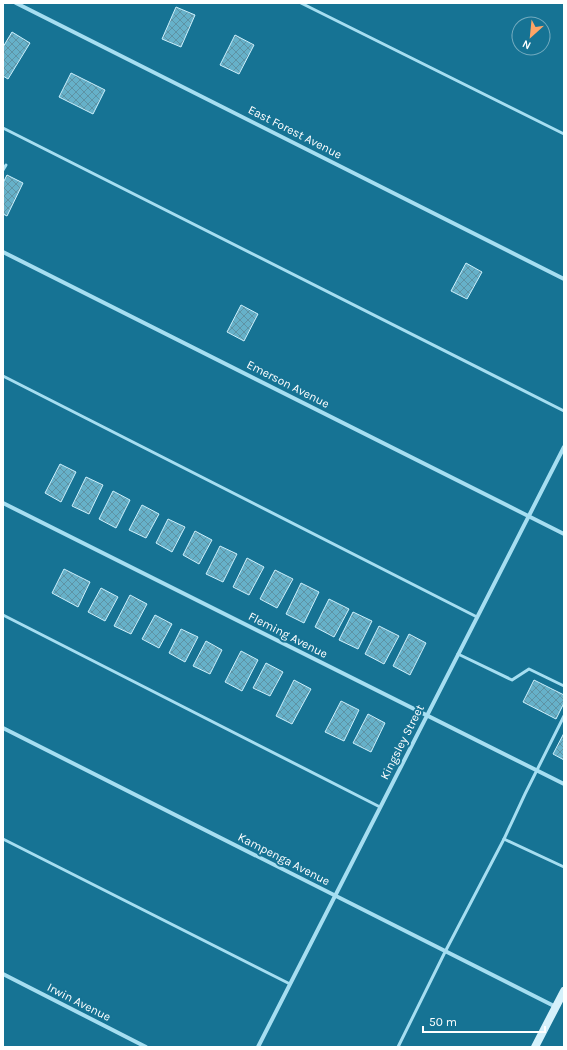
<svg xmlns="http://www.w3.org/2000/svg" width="567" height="1050" font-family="Karla,sans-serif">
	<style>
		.building { fill: url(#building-cross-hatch); stroke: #cdf0fc }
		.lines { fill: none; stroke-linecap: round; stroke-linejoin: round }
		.lane { stroke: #a6def1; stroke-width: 3 }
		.street { stroke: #a6def1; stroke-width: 4 }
		.secondary { stroke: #d5f1fb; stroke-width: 8 }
		.labels { text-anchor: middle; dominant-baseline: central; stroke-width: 4; stroke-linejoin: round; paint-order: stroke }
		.street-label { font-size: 12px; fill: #fff; stroke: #167394 }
	</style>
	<defs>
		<pattern id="building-cross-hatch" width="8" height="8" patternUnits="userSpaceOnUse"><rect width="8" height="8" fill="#66b1c9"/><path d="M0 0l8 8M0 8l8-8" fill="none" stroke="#5e93a4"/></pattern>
	</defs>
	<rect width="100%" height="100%" fill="#167394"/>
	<!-- building -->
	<g class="building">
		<path d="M176,7L195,15L181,47L162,39Z"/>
		<path d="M12,32L30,43L8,79L3,76V47Z"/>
		<path d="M235,35L254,45L239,74L220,65Z"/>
		<path d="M71,73L105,90L93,114L59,97Z"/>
		<path d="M7,175L23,183L7,216L3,214V183Z"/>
		<path d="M466,263L482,272L467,299L451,291Z"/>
		<path d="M241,305L258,314L244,341L227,332Z"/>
		<path d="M60,464L76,472L61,502L45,493Z"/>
		<path d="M86,477L103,485L89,514L72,506Z"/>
		<path d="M113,491L130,500L116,528L99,519Z"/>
		<path d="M142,505L159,514L146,538L129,530Z"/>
		<path d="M168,519L185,527L172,552L156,543Z"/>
		<path d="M195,531L212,540L199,564L183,555Z"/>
		<path d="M220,546L237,554L223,582L206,574Z"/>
		<path d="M247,558L264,567L249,595L233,587Z"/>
		<path d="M64,569L90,582L78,607L52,593Z"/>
		<path d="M275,570L293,579L277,608L260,599Z"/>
		<path d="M301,583L319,592L304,623L286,614Z"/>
		<path d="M101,588L118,597L105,621L88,612Z"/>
		<path d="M130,595L147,604L131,634L114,626Z"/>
		<path d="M329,599L349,609L334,637L315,627Z"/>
		<path d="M353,612L372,621L358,649L339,640Z"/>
		<path d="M155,615L172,624L159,648L142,639Z"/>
		<path d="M379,626L399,636L384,664L365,654Z"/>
		<path d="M181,629L198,637L185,662L169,653Z"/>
		<path d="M409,634L426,643L410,675L393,666Z"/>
		<path d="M206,641L222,650L210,674L193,666Z"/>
		<path d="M241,651L258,660L242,691L225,682Z"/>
		<path d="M266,663L283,672L270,696L253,688Z"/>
		<path d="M294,680L311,689L292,724L276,716Z"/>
		<path d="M534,680L564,695V703L556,719L523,702Z"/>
		<path d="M341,701L359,710L344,741L325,732Z"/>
		<path d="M368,714L385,723L371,752L353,743Z"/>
		<path d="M564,733V760L553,754Z"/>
	</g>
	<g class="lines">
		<!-- lane -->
		<g class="lane">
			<path d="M301,3L564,134"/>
			<path d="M3,128L564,411"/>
			<path d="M3,170L6,165"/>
			<path d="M3,376L477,617"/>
			<path d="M3,615L380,807"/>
			<path d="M458,654L512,680L529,669L564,686"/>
			<path d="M564,716L525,794L504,839L564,867"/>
			<path d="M3,839L290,984"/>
			<path d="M398,1047L445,952L504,839"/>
		</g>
		<!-- street -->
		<g class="street">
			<path d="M16,3L564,279"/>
			<path d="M3,252L564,534"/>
			<path d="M3,503L564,784"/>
			<path d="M3,728L556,1007"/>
			<path d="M3,974L146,1047"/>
			<path d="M258,1047L564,447"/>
		</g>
		<!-- secondary -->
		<path class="secondary" d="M535,1047L564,991"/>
	</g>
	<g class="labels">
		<!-- street labels -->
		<g class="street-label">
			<text transform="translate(295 132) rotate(27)">East Forest Avenue</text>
			<text transform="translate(288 384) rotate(27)">Emerson Avenue</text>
			<text transform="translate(288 635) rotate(27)">Fleming Avenue</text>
			<text transform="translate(402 742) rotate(-63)">Kingsley Street</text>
			<text transform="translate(284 859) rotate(27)">Kampenga Avenue</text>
			<text transform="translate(79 1002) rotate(27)">Irwin Avenue</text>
		</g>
	</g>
	<!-- border -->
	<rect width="567" height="1050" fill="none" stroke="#ffffff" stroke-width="8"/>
	<!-- north arrow -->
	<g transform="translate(531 36) rotate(207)"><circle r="19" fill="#167394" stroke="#73abbf"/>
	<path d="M0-3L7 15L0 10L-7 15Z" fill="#ffa566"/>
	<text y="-6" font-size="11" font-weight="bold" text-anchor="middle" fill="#ffffff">N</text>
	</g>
	<!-- scale -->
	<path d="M423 1026v6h122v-6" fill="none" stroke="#ffffff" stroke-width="2"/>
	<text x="429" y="1026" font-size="12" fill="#ffffff" stroke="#167394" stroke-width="3" paint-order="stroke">50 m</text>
</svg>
